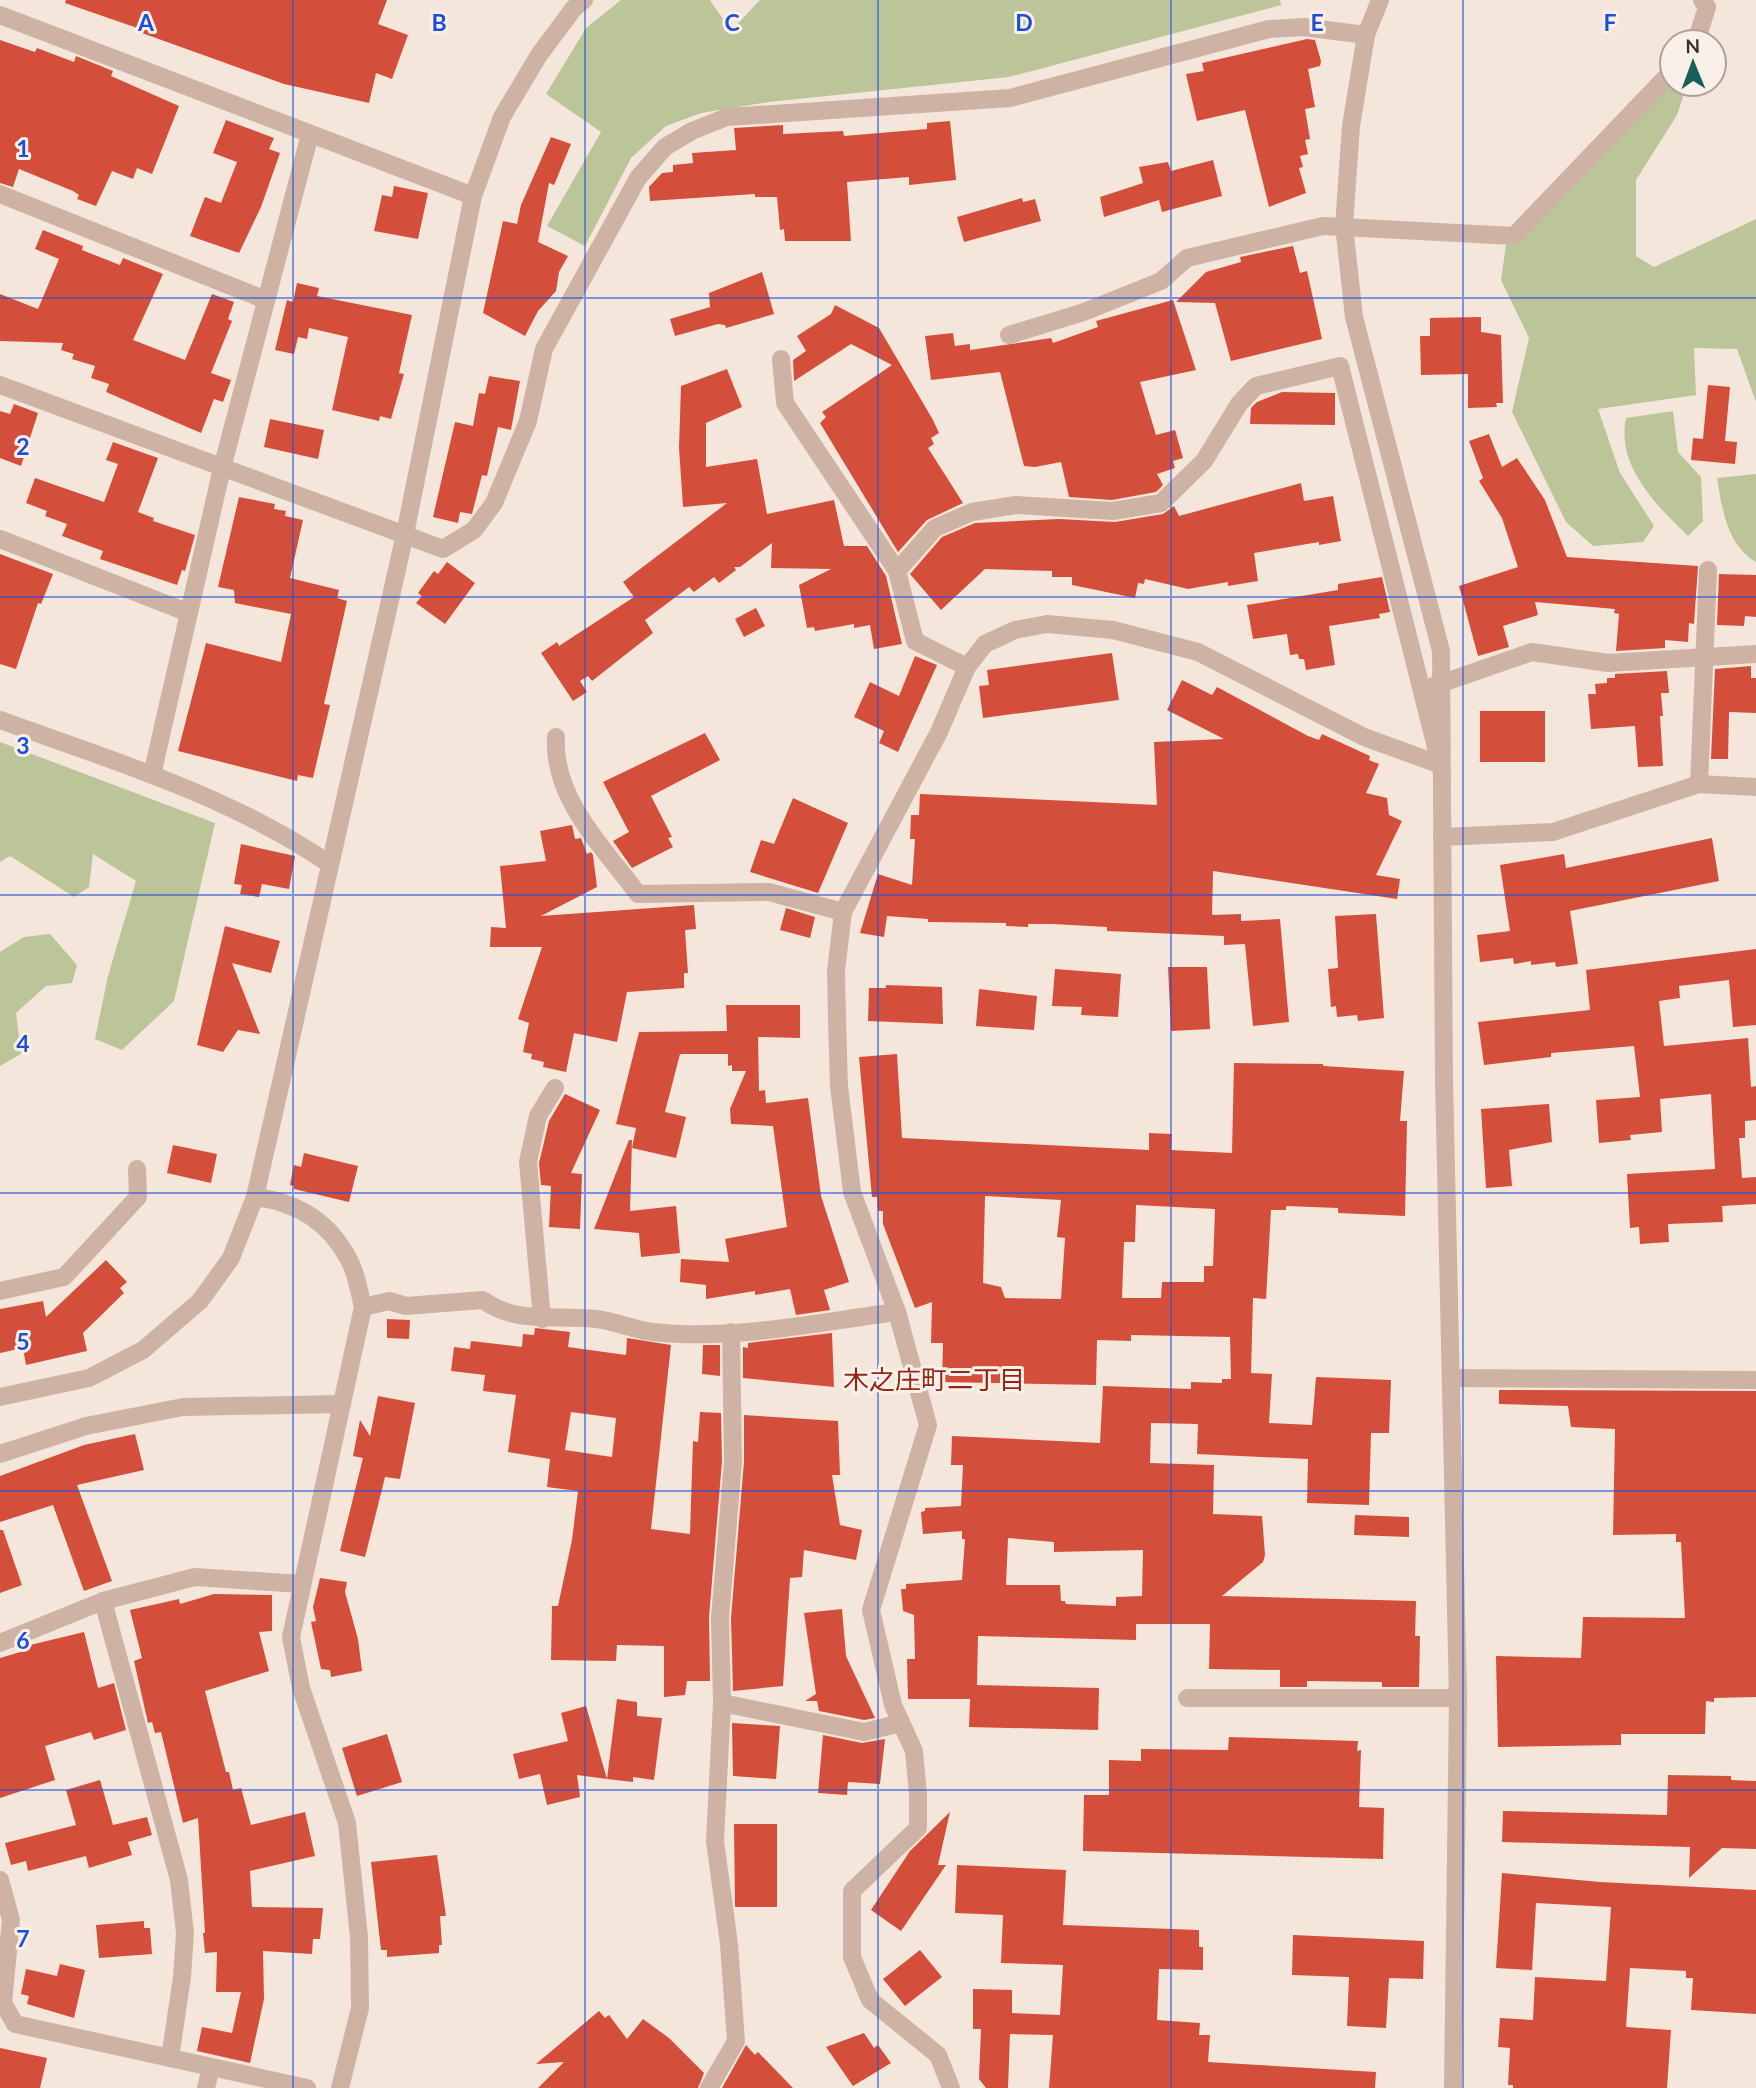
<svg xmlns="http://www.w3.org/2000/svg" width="1756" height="2088" font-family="Lato,'Noto Sans JP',sans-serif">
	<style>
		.green { fill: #bbc599 }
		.building { fill: #d34f3b; fill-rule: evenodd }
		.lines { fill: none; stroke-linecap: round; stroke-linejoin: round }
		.minor { stroke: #ceb3a5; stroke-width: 18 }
		.tertiary { stroke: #ceb3a5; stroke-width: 18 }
		.grid { fill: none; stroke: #1d4ed8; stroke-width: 2; stroke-opacity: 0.55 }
		.labels { text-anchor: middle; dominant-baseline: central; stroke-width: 6; stroke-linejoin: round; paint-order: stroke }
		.neighbourhood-label { font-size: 26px; fill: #912717; stroke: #fbf0e8 }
		.grid-label { font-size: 23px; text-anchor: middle; font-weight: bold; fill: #1d4ed8; stroke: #fbf0e8; stroke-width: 6; stroke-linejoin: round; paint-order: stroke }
	</style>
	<rect width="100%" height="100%" fill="#f5e6db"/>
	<!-- green -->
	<g class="green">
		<path d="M621,0H710L731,31L760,0H1280L1281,5L1009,77L769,102L701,113L666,126L631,158L585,246L547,226L601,132L546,94L586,28Z"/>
		<path d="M1672,79V84H1687L1677,115L1636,180V256L1654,267L1756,219V402L1737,349L1694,348L1696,395L1598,409L1620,473L1654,526L1643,542L1593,546L1566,522L1512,412L1529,338L1501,280L1506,245Z"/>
		<path d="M1673,411L1678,452L1701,477L1703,521L1688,536C1656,505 1616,466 1626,418Z"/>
		<path d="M1756,474V562C1727,545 1722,509 1717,478Z"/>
		<path d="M0,742L215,823L174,1001L122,1050L95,1039L108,976L136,881L93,854L89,887L74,897L10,856L0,862Z"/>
		<path d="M50,934L77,965L72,983L46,986L16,1013L21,1054L0,1066V952L24,937Z"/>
	</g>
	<!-- building -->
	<g class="building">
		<path d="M66,0H387L378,24L408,35L392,79L376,73L369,103L284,84L142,33L143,30L65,3Z"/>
		<path d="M1307,39L1315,40L1321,61L1320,66L1308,69L1315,107L1305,109L1310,139L1305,140L1308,154L1300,156L1303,167L1299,168L1306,193L1269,207L1245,110L1197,121L1186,74L1204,71L1202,63Z"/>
		<path d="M0,40L35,52L37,48L74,62L76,56L113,71L111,76L179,106L152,174L137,168L133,179L112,171L96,206L77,199L79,195L73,191L19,169L13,187L0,183Z"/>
		<path d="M226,120L274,138L269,149L280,153L261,207L239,253L190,236L205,197L221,203L237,162L213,153Z"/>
		<path d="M950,121L956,180L909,185V177L847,182L851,241H785L784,229L780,230L777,197H755V194L650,201L649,187L662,173L673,172V165L693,163L692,153L736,150L734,128L783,125V134L843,131L844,136L927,129V123Z"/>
		<path d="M551,137L571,144L554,185L549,183L538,242L568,256L559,272L556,291L538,311L525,336L483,313L503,221L517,224L521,205Z"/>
		<path d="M1213,160L1222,196L1162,212L1159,200L1104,217L1100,197L1143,183L1139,167L1168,162L1171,171Z"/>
		<path d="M394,186L428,193L418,239L374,231L382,195L392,197Z"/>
		<path d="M1022,198L1023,202L1035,199L1041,221L964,242L957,217Z"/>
		<path d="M43,230L83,246L82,250L120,265L123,258L163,274L133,340L185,360L212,294L234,302L228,319L232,321L211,373L231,380L223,402L214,399L201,433L106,392L109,384L91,378L95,366L72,359L74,354L61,350L63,343L0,341V294L38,309L59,259L35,249Z"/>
		<path d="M1293,246L1300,273L1307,271L1322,339L1231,361L1215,303L1176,302L1206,272L1241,262L1240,257Z"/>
		<path d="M762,272L774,314L726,328L725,325L718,324L675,336L670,319L710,307L709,293Z"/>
		<path d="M297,283L319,288L317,296L412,315L399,373L404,374L391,419L380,416L379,421L332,410L348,337L309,328L307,339L298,337L294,354L275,350L287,300L293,302Z"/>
		<path d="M1173,300L1196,370L1140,382L1156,435L1175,430L1183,458L1173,461L1175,468L1157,474L1163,485L1156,492L1112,500L1069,497L1061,462L1035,467L1024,466L1000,372L931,380L925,336L953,333L955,346L970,344V350L1051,338L1053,343L1098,327L1096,321Z"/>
		<path d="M835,305L879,328L933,420L939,433L931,438L934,444L928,448L963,503L927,520L898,552L820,423L826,417L822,412L892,365L851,344L794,381L793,360L806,351L797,336L831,314Z"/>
		<path d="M1481,317V332L1501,335L1503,403H1496L1497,407L1468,408V374L1421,375L1420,336H1430V318Z"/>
		<path d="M727,369L742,407L706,423V467L757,459L767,514L834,500L844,546H867L886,576L902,644L874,649L870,625L854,628V624L815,631L814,627L807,628L799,585L831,569L771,568L772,543L740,567H734L736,570L719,583L714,577L694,592L689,587L645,620L653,633L592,681L588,676L580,681L587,692L573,701L541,653L557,642L559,646L634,597L623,582L727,503L683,507L679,448L681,386Z"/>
		<path d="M489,376L520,381L511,430L498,427L487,476L482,475L472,514L460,512L458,523L433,517L455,422L473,426L479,393L485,394Z"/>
		<path d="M1708,385L1730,387L1725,441L1737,442L1735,464L1691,460L1693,438L1703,439Z"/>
		<path d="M1282,392L1335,393V425L1250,424L1251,408L1257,402Z"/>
		<path d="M14,404L38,413L21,466L0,458V411L10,414Z"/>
		<path d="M270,419L324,430L318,459L264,447Z"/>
		<path d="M1489,434L1502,467L1517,458L1545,500L1567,557L1698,566L1694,624L1689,623L1688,642L1665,640V648L1616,651L1619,614L1614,613L1615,609L1535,602L1538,615L1503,626L1509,647L1478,656L1459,586L1518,567L1502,518L1479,481L1483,478L1469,441Z"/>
		<path d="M113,442L158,458L138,512L154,518L153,521L195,535L185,571L182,570L177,585L100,559L103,551L62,536L67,524L45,516L47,511L26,503L35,478L104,502L118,464L106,460Z"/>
		<path d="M1301,483L1304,501L1333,496L1341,541L1319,545V542L1254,553L1258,581L1228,586V582L1188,589L1145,579L1144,584L1138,583L1135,598L1072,585V577H1052V571L985,569L941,610L910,574L942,537L975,523L1059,519L1115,522L1163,514L1174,506L1179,516Z"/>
		<path d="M239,497L275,504L274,509L286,511L285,516L303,520L290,578L339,590L337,598L347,601L324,704L330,705L313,778L298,775L297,781L178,751L206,643L281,662L291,614L235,603L234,590L218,587Z"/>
		<path d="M0,554L53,574L41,604L38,603L16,669L0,664Z"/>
		<path d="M447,562L475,583L445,624L416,603L422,596L418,593L434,571L438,574Z"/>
		<path d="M1719,574L1756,575V617L1745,616L1744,626L1717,625Z"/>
		<path d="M1382,577L1390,612L1379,614L1380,618L1329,626L1335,665L1306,670L1304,659H1299L1298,654L1290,655L1287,634L1253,639L1247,605L1338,590V584Z"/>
		<path d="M756,608L765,626L744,637L735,619Z"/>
		<path d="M1112,653L1119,700L983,718L979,686L989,685L987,670Z"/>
		<path d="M915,656L937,665L898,752L879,743L884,731L854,717L870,682L899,696Z"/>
		<path d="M1751,666V678H1756V713L1729,712L1728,759H1711L1715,669Z"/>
		<path d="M1667,671L1669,693H1661L1663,716H1660L1663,766L1638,767L1635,726L1591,729L1588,694H1596L1595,684L1607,683V678H1615V674Z"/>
		<path d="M1182,680L1212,695L1217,687L1308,736L1319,740L1322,734L1370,756L1369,760L1379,764L1366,793L1387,798L1389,815L1402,821L1376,875L1400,879L1397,899L1213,871L1212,915L1241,914V921L1280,919L1289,1022L1253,1026L1245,944L1224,945V936L1107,931V927L1053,924H1028V927L1006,926V923L928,922V919L887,916L884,937L860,933L878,874L912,885L915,839H910L911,815H919L920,794L1157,805L1154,742L1224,739L1167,710Z"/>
		<rect x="1480" y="711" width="65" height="51"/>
		<path d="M705,733L720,760L651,796L672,837L668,838L673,847L632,868L613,841L629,832L603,782Z"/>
		<path d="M793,798L848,823L818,893L750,872L761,840L774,844Z"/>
		<path d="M572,825L575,839L581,838L587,854L591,852L593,855L597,887L541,916L694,905L696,929L685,930L688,973H684V988L627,992L617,1042L574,1033L566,1072L543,1067L544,1062L531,1059L532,1054L523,1052L529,1023L518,1019L542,947H490L491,927L506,928L500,866L546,861L540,831Z"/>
		<path d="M1712,838L1719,881L1570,911L1578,964L1556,967L1555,962L1531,965V961L1514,964L1513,958L1480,962L1477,935L1510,931L1500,865L1564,854L1566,868Z"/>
		<path d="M241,844L295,856L289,889L262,884L259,897L240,894L242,885L234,884Z"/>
		<path d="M786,908L815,917L810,938L780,930Z"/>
		<path d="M1376,914L1384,1018L1358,1021L1357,1015L1337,1017L1336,1006L1331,1007L1328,969L1338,968L1335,916Z"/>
		<path d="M225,926L280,941L271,973L232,963L260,1034L238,1030L223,1052L197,1045Z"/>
		<path d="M1756,949V1025L1733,1027L1729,980L1679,986L1680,998L1659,1001L1664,1046L1748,1038L1751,1087L1756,1086V1120L1745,1121V1138H1739L1742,1178L1756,1177V1204L1722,1206L1723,1222L1668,1224L1669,1242L1640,1244L1639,1227L1630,1228L1627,1174L1715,1169L1711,1094L1660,1099L1662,1132L1630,1135L1631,1140L1599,1143L1596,1100L1640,1097L1634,1046L1551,1053V1057L1484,1065L1478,1022L1590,1010L1586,970Z"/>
		<path d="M1168,967H1207L1210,1029L1171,1031Z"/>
		<path d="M1055,969L1121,974L1118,1017L1081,1015L1082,1007L1052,1006Z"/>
		<path d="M886,985L942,987L943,1024L868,1021L869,988H886Z"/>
		<path d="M979,989L1037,996L1034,1030L976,1026Z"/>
		<path d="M726,1005H800V1038L758,1037L759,1091L765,1090L766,1103L808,1098L821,1196L849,1282L824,1290L830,1310L796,1315L790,1289L755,1295V1291L706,1299V1285L680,1282L681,1259L729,1262L725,1239L787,1227L773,1126L731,1124L730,1109L746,1071H732V1065L728,1066V1054H680L665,1112L686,1117L676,1158L632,1148L636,1128L616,1124L639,1032L727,1031Z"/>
		<path d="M897,1054L902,1138L1149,1150V1133L1172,1134L1171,1150L1232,1153L1234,1063L1323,1064V1066L1404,1071L1400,1121H1407L1405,1216L1338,1213V1208L1286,1206V1210H1271L1266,1299L1253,1298L1251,1373L1272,1374L1269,1423L1312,1425L1316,1377L1391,1380L1389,1433H1371L1369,1505L1307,1503L1308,1459L1197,1454L1198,1424L1151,1423L1150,1463L1214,1465L1213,1514L1262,1516L1265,1555L1263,1562L1222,1596L1416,1601L1415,1636H1420L1419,1687H1382V1682L1307,1681V1687H1280V1670L1209,1669L1210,1624H1136V1640L978,1636L977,1685L1099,1688L1098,1730L969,1727L970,1699H908L907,1659H915L914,1615L903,1611L901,1589H906V1584L962,1580L965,1539H962V1531L923,1534L921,1512L925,1511V1508L961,1506L963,1465H951L952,1436L1100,1443L1103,1386L1191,1389V1382L1222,1383V1379H1231L1230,1337L1131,1335V1341L1097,1340L1096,1385L942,1382L943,1343H931L932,1302L915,1308L883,1224V1211H878L877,1197H872L859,1057ZM985,1196L1061,1200L1057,1237L1065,1238L1061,1299L1005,1298L1001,1287L983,1283ZM1136,1205L1215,1209L1213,1266H1204V1282H1162L1161,1298H1122L1124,1242H1135ZM1008,1538L1054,1542V1552L1143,1550L1142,1596L1116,1597V1606L1066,1604L1065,1601H1061L1060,1585H1006Z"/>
		<path d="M565,1094L600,1110L571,1173L582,1174L580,1229L549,1227L551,1186L541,1185L539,1163L549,1121Z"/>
		<path d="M1549,1104L1552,1142L1509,1150L1512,1186L1486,1188L1481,1109Z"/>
		<path d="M629,1140H632L630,1211L676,1206L680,1253L641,1257L639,1233L594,1229Z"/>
		<path d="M173,1145L217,1154L211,1183L167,1173Z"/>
		<path d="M304,1153L358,1166L349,1202L294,1189V1186L290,1185L294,1165L301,1167Z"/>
		<path d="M106,1260L127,1282L120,1288L124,1293L83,1333L87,1351L26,1365L23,1348L0,1353V1309L43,1301L46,1317Z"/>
		<path d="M387,1319L410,1320L409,1339L387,1338Z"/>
		<path d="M535,1328L570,1332L568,1347L626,1355L627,1338L671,1345L651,1529L690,1534L693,1441L698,1442L700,1412L721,1413L722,1461L709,1617L710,1681H687L685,1695L664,1697V1646L617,1645L616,1661L551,1660L552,1606H558L572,1540L578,1491L547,1487L550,1459L508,1452L516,1395L483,1391L485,1375L451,1371L454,1347L470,1349L471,1341L522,1347L523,1334L534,1335ZM571,1412L616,1418L612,1457L565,1450Z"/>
		<path d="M832,1333L834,1387L743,1378V1347L748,1348V1343Z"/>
		<path d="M703,1345H720V1376L702,1374Z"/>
		<path d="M1499,1390L1756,1391V1697L1714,1698V1702L1706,1701L1705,1734H1621V1745L1498,1747L1496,1656L1581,1658L1583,1617L1685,1618L1681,1542H1676V1534L1613,1535L1615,1429L1571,1427L1568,1406L1499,1404Z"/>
		<path d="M378,1396L415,1403L400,1479L385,1477L365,1557L340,1551L363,1458L353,1456L360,1420L370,1436Z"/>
		<path d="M744,1415L838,1421L840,1475H832L840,1525L862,1530L856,1560L804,1550L802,1577L790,1578L783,1686L733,1691L731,1618L744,1462Z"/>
		<path d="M135,1434L144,1470L77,1485L112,1581L84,1591L53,1505L0,1522V1476L84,1445Z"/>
		<path d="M1355,1515L1409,1517V1537L1354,1535Z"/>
		<path d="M0,1530H3L22,1585L0,1593Z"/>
		<path d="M320,1578L347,1582L345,1592L358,1639L362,1671L331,1677L330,1670L321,1669L311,1622L316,1621L313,1607Z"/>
		<path d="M214,1594L272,1595V1631L259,1632L269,1671L205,1691L226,1772H229L233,1790L241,1788L251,1825L305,1812L315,1856L250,1871L252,1907L323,1908L320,1939H313L312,1954L263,1951L264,1999L250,2063L197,2051L202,2027L232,2033L241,1992H216L217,1952L205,1953L203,1933H205L198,1818L183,1823L161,1732L155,1733L152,1722L148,1723L134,1661L142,1658L130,1610L179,1599L180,1604Z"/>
		<path d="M842,1609L846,1656L875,1718L864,1720L819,1711L817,1701H805L816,1694L804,1613Z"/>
		<path d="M84,1632L98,1688L114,1683L126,1730L94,1740L91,1732L45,1746L55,1780L0,1798V1658L27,1650L26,1646Z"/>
		<path d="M617,1699L637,1702V1716L662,1718L654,1780L633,1777V1782L607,1779Z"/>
		<path d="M586,1706L607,1779L577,1775L580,1797L547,1805L540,1774L519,1779L513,1754L568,1741L561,1713Z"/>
		<path d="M732,1723L780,1726L776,1779L733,1776Z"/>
		<path d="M387,1734L402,1782L357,1796L342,1748Z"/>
		<path d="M823,1735L862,1743L885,1739L880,1784L848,1782L847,1795L818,1793Z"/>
		<path d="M1229,1737L1358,1741L1357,1751L1361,1750L1359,1807L1384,1808L1383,1859L1083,1851L1084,1795H1109V1760L1141,1761V1749L1228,1750Z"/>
		<path d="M1668,1775L1731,1776V1780L1756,1781V1849L1722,1848L1689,1878L1690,1847L1502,1842L1503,1811L1667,1815Z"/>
		<path d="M100,1780L113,1825L147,1817L152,1835L128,1842L132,1855L89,1868L86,1856L28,1871L26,1861L11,1865L5,1843L76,1825L66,1790Z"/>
		<path d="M950,1812L938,1865H946L901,1931L871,1910L910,1851Z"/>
		<path d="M734,1824H777V1907H735Z"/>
		<path d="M437,1855L446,1916H440L442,1945H439V1953L387,1957V1950H381L371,1862Z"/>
		<path d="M957,1865L1066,1870L1063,1925L1199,1930V1947H1203V1970L1159,1969L1157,2020L1200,2023L1199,2035H1210L1208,2062L1376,2072L1375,2088H1049L1053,2035L1010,2034L1008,2088H986L979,2079L981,2029H973V1989L1012,1990V2013L1060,2015L1063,1965L1001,1963L1003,1915L955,1913Z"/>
		<path d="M1502,1873L1600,1882L1756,1890V2014L1691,2010L1693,1978H1686V1971L1630,1968L1626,2027L1671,2030L1667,2088H1513V2085H1508L1510,2048L1498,2047L1500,2018L1533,2020L1535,1977L1606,1981L1611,1907L1536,1903L1532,1970L1496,1968Z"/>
		<path d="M144,1921V1928H150L152,1954L99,1958L96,1925Z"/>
		<path d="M1293,1935L1424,1941L1423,1979L1389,1978L1386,2028L1347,2026L1349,1977L1292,1975Z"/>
		<path d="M920,1950L942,1977L905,2006L883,1979Z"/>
		<path d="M60,1964L85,1970L74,2018L27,2004L29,1996L21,1994L26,1969L57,1976Z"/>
		<path d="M599,2011L605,2018L609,2015L627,2039L643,2019L669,2038L704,2073L698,2088H538L564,2062L536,2064Z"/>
		<path d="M864,2033L874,2048L878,2045L891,2063L853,2086L826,2047Z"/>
		<path d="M746,2045L755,2055L758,2052L793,2088H722Z"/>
		<path d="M0,2048L47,2058L40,2088H0Z"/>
	</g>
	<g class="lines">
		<!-- minor -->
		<g class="minor">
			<path d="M0,15L473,196"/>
			<path d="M1696,42L1707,7L1702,0"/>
			<path d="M0,194L266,300"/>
			<path d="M1009,335L1084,312L1161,281L1187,258L1323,226L1514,236L1672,71"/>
			<path d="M781,359L785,403L897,571L915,641L967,667"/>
			<path d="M0,385L443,549L474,530L494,503L528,421L544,349L638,178L665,147L692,131L727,117L1010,98L1269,29L1303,27L1366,35"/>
			<path d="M0,539L189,613"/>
			<path d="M897,571L935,528L972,512L1016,505L1113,511L1161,503L1204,461L1239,404L1256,386L1340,366L1438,755"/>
			<path d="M1428,688L1532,652L1608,663L1756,654"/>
			<path d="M0,720C111,760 230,796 328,863"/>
			<path d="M556,737C552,798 604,848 638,894L769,892L843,912"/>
			<path d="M152,775L222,468L310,134"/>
			<path d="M1699,784L1708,570"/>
			<path d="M1442,837L1553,832L1699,784L1756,787"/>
			<path d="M255,1197C297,1202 329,1221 349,1260C357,1274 359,1292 363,1307L291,1637L301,1688L347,1823L359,1937L360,2008L340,2088"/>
			<path d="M0,1291L64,1277L138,1197L137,1169"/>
			<path d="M363,1307L389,1301L406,1306L483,1300C517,1325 557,1314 596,1319C615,1321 634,1330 653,1332C733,1341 818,1322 897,1312"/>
			<path d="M542,1319L528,1162L538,1116L555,1088"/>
			<path d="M1451,1378L1756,1380"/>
			<path d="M0,1454L86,1426L183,1407L342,1404"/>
			<path d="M103,1601L179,1880L185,1933L182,1977L170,2058"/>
			<path d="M0,1643L103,1601L195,1577L302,1584"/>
			<path d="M1187,1698H1458"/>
			<path d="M722,1703L864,1732L901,1723"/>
			<path d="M0,1880L11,1920L3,2003L15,2024L307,2088"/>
			<path d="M206,2088L211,2067"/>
			<path d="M709,2088L736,2041L729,1944L715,1841L722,1703L720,1618L733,1461L731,1332"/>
			<path d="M951,2088L938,2055L870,2000L852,1957V1891L918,1828V1794L914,1751L893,1705L871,1610L928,1425L897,1312L852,1192L839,1086L837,1020L836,971L843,912L939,732L967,667L985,644L1015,630L1047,624L1113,630L1198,652L1364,737L1441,765"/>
		</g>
		<!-- tertiary -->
		<g class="tertiary">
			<path d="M1380,0L1366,35L1351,126L1344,226L1354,317L1441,651L1444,1080L1458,1698L1453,2088"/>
			<path d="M0,1397L89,1378L143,1350L200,1301L231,1258L255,1197L405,534L473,196L502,117L539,55L574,8L584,0"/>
		</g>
	</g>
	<!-- grid -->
	<path class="grid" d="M293,0V2088M585,0V2088M878,0V2088M1171,0V2088M1463,0V2088M0,298H1756M0,597H1756M0,895H1756M0,1193H1756M0,1491H1756M0,1790H1756"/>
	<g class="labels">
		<!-- neighbourhood labels -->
		<g class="neighbourhood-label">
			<text x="934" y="1379">木之庄町二丁目</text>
		</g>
	</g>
	<g class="grid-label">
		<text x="146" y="31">A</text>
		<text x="439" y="31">B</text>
		<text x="732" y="31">C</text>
		<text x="1024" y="31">D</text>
		<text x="1317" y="31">E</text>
		<text x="1610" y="31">F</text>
		<text x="23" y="157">1</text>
		<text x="23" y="455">2</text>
		<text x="23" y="754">3</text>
		<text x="23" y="1052">4</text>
		<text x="23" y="1350">5</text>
		<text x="23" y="1649">6</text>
		<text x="23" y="1947">7</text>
	</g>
	<!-- north arrow -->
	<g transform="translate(1693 63) rotate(359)"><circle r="33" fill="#fbf0e8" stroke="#ada19b" stroke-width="2"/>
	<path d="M0-5L12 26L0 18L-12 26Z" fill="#185f5c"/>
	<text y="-10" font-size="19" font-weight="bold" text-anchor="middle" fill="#392b27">N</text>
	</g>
</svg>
